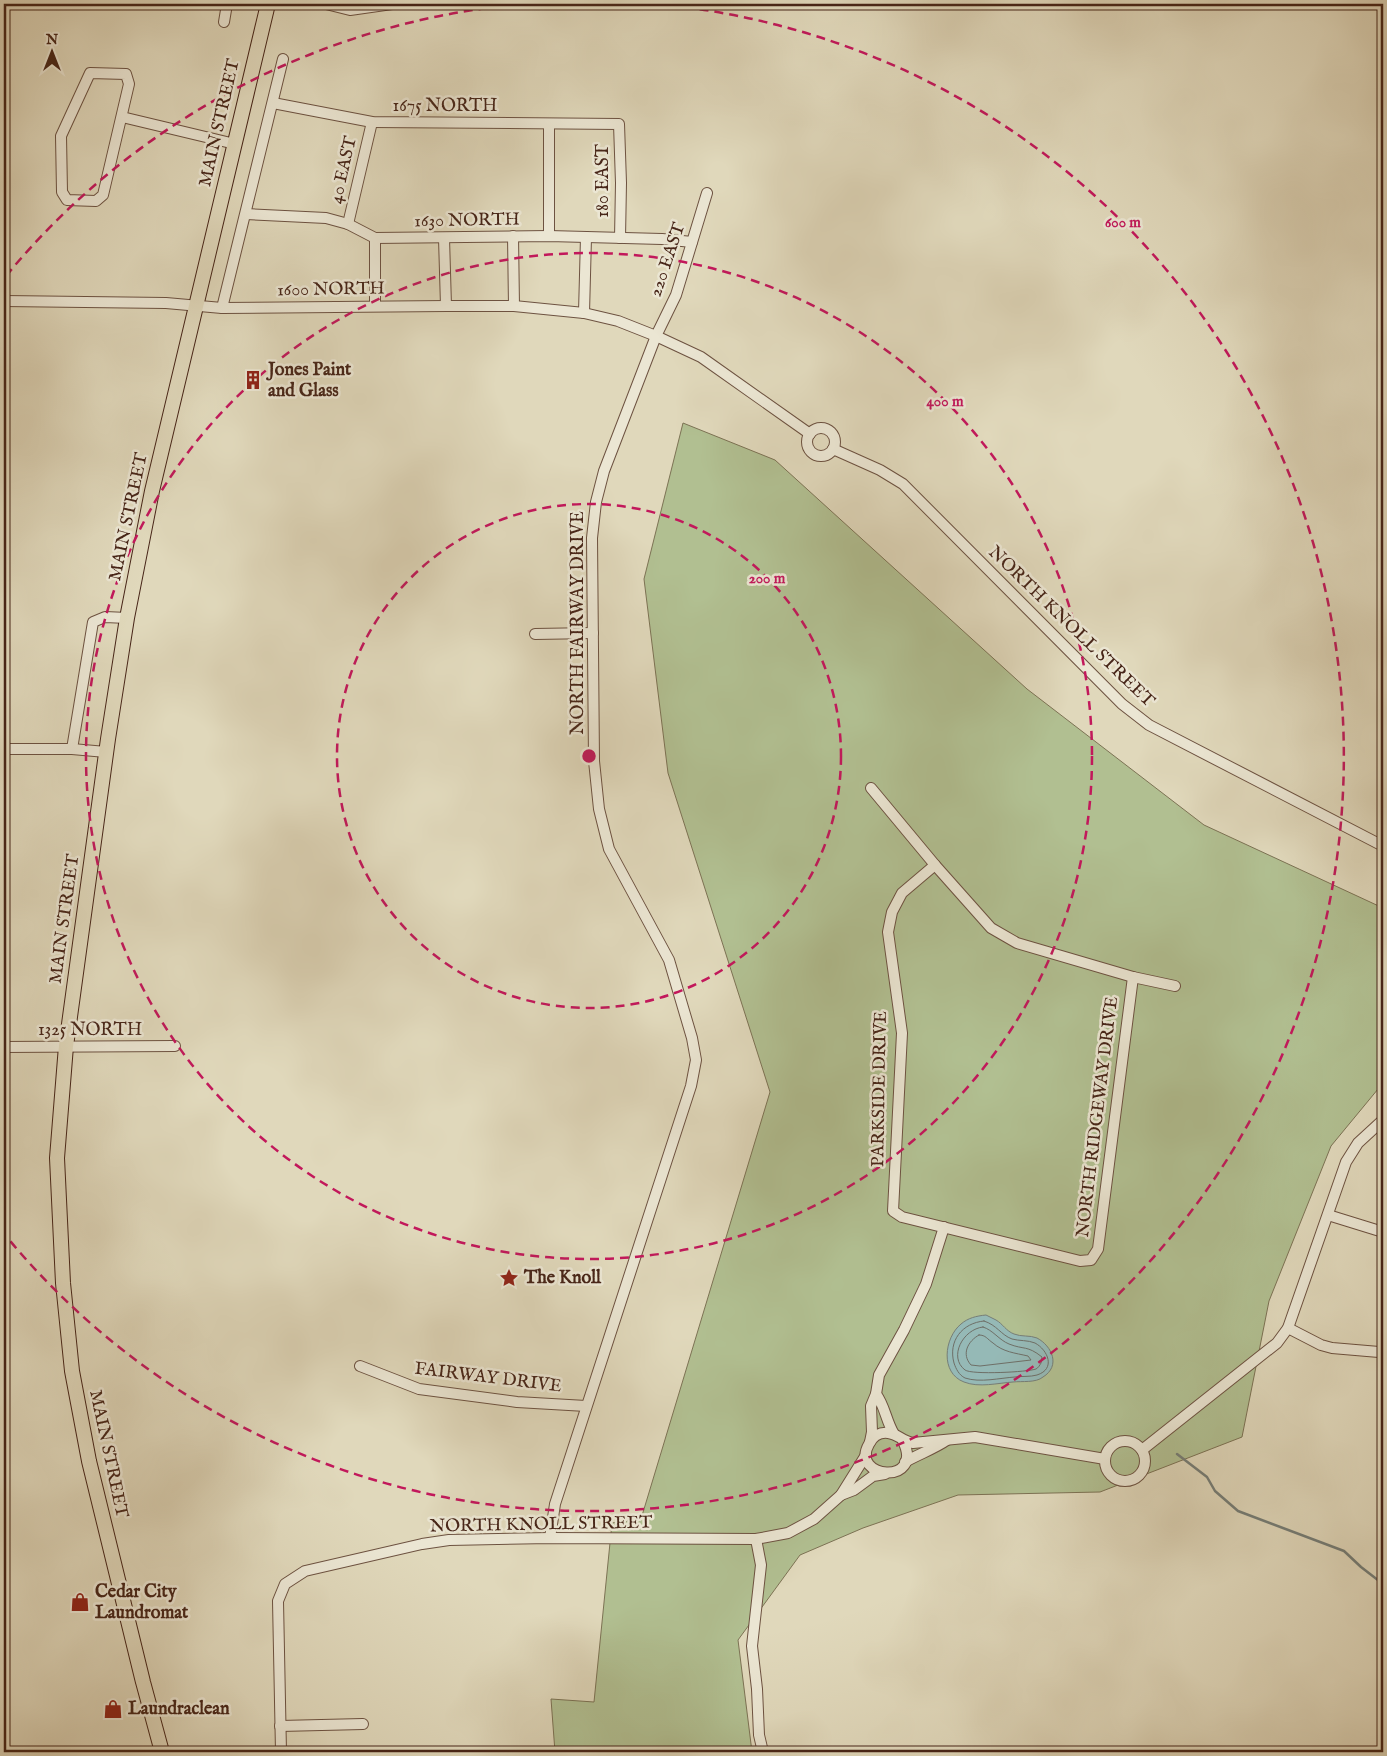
<svg xmlns="http://www.w3.org/2000/svg" width="1387" height="1756" font-family="'IM FELL English',serif">
	<style>
		.green { fill: #b1bf91; stroke: #7c7254 }
		.water { fill: #95b9b6; stroke: #767e77 }
		.lines { fill: none; stroke-linecap: round; stroke-linejoin: round }
		.shore { stroke: #6e6f67; stroke-width: 1 }
		.stream { stroke: #767e77; stroke-width: 2.5 }
		.minor-casing { stroke: #6d5241; stroke-width: 12 }
		.major-casing { stroke: #472518; stroke-width: 16 }
		.minor { stroke: #ebe6d3; stroke-width: 10 }
		.major { stroke: #e0d8bb; stroke-width: 14 }
		.ring { fill: none; stroke: #c2185b; stroke-width: 2.5; stroke-dasharray: 9 6 }
		.labels { text-anchor: middle; dominant-baseline: central; stroke-width: 5; stroke-linejoin: round; paint-order: stroke }
		.street-label { font-size: 18px; fill: #472518; stroke: #ebe6d3 }
		.poi-label { font-size: 18px; font-weight: bold; fill: #472518; stroke: #ebe6d3; text-anchor: start }
		.centre { fill: #c2185b; stroke: #ebe6d3; stroke-width: 2.5 }
		.ring-label { font-size: 15px; text-anchor: middle; font-weight: bold; fill: #c2185b; stroke: #ebe6d3; stroke-width: 5; stroke-linejoin: round; paint-order: stroke }
	</style>
	<rect width="100%" height="100%" fill="#e0d8bb"/>
	<filter id="stains"><feTurbulence type="fractalNoise" baseFrequency=".004" numOctaves="4"/><feColorMatrix values="0 0 0 0 .2 0 0 0 0 .09 0 0 0 0 .02 0 0 0 .5 -.17"/></filter>
	<radialGradient id="worn" r=".72"><stop offset=".6" stop-color="#630" stop-opacity="0"/><stop offset="1" stop-color="#630" stop-opacity=".3"/></radialGradient>
	<!-- green -->
	<path class="green" d="M683,423L775,460L1027,689L1204,825L1383,908V1083L1331,1146L1269,1301L1242,1437L1100,1492L958,1495L863,1528L800,1555L738,1640L752,1752H555L551,1699L594,1702L612,1523L641,1519L770,1092L668,773L644,579Z"/>
	<!-- water -->
	<path class="water" d="M986,1315C989,1317 993,1318 996,1320C1003,1324 1006,1331 1014,1334C1021,1337 1030,1335 1037,1338C1052,1346 1061,1366 1043,1377C1036,1383 1022,1381 1013,1382C998,1383 979,1388 964,1382C940,1373 944,1338 961,1324C968,1318 976,1316 986,1315Z"/>
	<g class="lines">
		<!-- shore -->
		<g class="shore">
			<path d="M984,1321C997,1325 1001,1335 1012,1339C1019,1341 1028,1340 1035,1343C1048,1350 1056,1369 1037,1375C1030,1377 1022,1376 1015,1377C1000,1378 980,1383 965,1378C959,1375 956,1369 954,1363C948,1341 962,1323 984,1321Z"/>
			<path d="M983,1327C993,1330 999,1340 1009,1344C1024,1350 1027,1345 1042,1357L1041,1363C1040,1365 1038,1368 1036,1369C1028,1372 972,1375 965,1370C948,1357 963,1329 983,1327Z"/>
			<path d="M979,1335C986,1335 987,1339 993,1343C1003,1352 1015,1353 1028,1356L1031,1360L980,1366L971,1365C961,1354 968,1341 979,1335Z"/>
		</g>
		<!-- stream -->
		<path class="stream" d="M1177,1454L1207,1477L1215,1491L1238,1511L1344,1551L1361,1567L1383,1584"/>
		<!-- minor casing -->
		<g class="minor-casing">
			<g id="minor">
				<path d="M326,4L350,10L392,4"/>
				<path d="M224,22L227,4"/>
				<path d="M90,73L126,74L129,84L103,195L96,201L67,200L62,192L61,136Z"/>
				<path d="M273,103L372,122L619,124L621,183L620,238"/>
				<path d="M122,117L235,144"/>
				<path d="M549,124V236"/>
				<path d="M246,214L326,218L348,224L375,238L549,236L662,239L692,242"/>
				<path d="M348,224L372,122"/>
				<path d="M513,236L514,306"/>
				<path d="M444,238L446,306"/>
				<path d="M4,301L166,303L222,308L446,306H514L584,313L618,321L656,336L701,357L810,434"/>
				<path d="M375,306V238"/>
				<path d="M222,308L283,59"/>
				<path d="M584,313L586,237"/>
				<circle cx="821" cy="442" r="14"/>
				<path d="M833,449L880,470L903,484L1122,704L1149,725L1383,846"/>
				<path d="M535,634L593,633"/>
				<path d="M4,749H72L106,752"/>
				<path d="M72,749L93,622L105,617L127,618"/>
				<path d="M871,788L935,865L991,928L1017,943L1133,977L1175,986"/>
				<path d="M935,865L902,893L892,912L888,932L902,1033L893,1211L902,1217L1080,1261L1091,1260L1098,1249L1133,977"/>
				<path d="M4,1047L175,1046"/>
				<path d="M1328,1215L1383,1232"/>
				<path d="M1288,1328L1321,1345L1332,1348L1379,1352"/>
				<path d="M360,1366L419,1389L517,1402L586,1406"/>
				<path d="M876,1394C885,1406 886,1421 894,1434"/>
				<path d="M903,1441C925,1486 849,1479 869,1444C873,1436 880,1432 888,1433C898,1434 902,1441 913,1443L975,1437L1105,1459"/>
				<circle cx="1125" cy="1461" r="20"/>
				<path d="M870,1442L872,1432L871,1406L876,1394L879,1375L904,1330L926,1284L944,1227"/>
				<path d="M1142,1450L1277,1343L1288,1328L1346,1162L1358,1143L1383,1120"/>
				<path d="M905,1462C919,1454 934,1449 947,1440"/>
				<path d="M841,1495L854,1490L873,1476L885,1474"/>
				<path d="M550,1538L555,1504L691,1086L696,1060L692,1038L669,960L609,849L599,809L594,761L592,538L596,502L604,471L656,336L676,295L707,193"/>
				<path d="M756,1539L761,1565L752,1646L757,1689L759,1735L763,1752"/>
				<path d="M280,1726L363,1724"/>
				<path d="M281,1752L278,1601L285,1584L305,1571L422,1544L449,1540L550,1538L756,1539L788,1533L814,1519L841,1495L866,1455"/>
			</g>
		</g>
		<!-- major casing -->
		<g class="major-casing">
			<path id="major" d="M162,1752L143,1682L89,1461L72,1371L63,1283L57,1158L66,1046L108,739L127,618L152,491L268,4"/>
		</g>
		<!-- minor -->
		<use href="#minor" class="minor"/>
		<!-- major -->
		<use href="#major" class="major"/>
	</g>
	<!-- distance rings -->
	<g class="ring">
		<circle cx="589" cy="756" r="252"/>
		<circle cx="589" cy="756" r="503"/>
		<path d="M6 276A755 755 0 0 1 523 4M655 4A755 755 0 1 1 6 1236"/>
	</g>
	<!-- icons -->
	<defs>
		<g id="building-bare" transform="scale(1.5)"><path d="M-4-6H4V6H1V3H-1V6H-4ZM-2.5-4.3h1.7v1.8h-1.7ZM.8-4.3h1.7v1.8H.8ZM-2.5-1h1.7V.8h-1.7ZM.8-1h1.7V.8H.8Z" fill="#8f2418" stroke="#ebe6d3" stroke-width="2.5" paint-order="stroke"/></g>
		<g id="sight-bare" transform="scale(1.5)"><path d="M0-6L1.8-2.2L6-1.7L2.9 1.2L3.7 5.4L0 3.3L-3.7 5.4L-2.9 1.2L-6-1.7L-1.8-2.2Z" fill="#8f2418" stroke="#ebe6d3" stroke-width="2.5" paint-order="stroke"/></g>
		<g id="shop-bare" transform="scale(1.5)"><path d="M-5-2.5h2.3a2.7 3.5 0 0 1 5.4 0H5L5.5 6h-11ZM-1.5-2.5h3a1.5 2.3 0 0 0-3 0Z" fill="#8f2418" stroke="#ebe6d3" stroke-width="2.5" paint-order="stroke"/></g>
	</defs>
	<g fill-rule="evenodd">
		<use href="#building-bare" x="253" y="380"/>
		<use href="#sight-bare" x="509" y="1278"/>
		<use href="#shop-bare" x="80" y="1602"/>
		<use href="#shop-bare" x="113" y="1709"/>
	</g>
	<g class="labels">
		<!-- street labels -->
		<g class="street-label">
			<text x="445" y="106">1675 NORTH</text>
			<text transform="translate(220 123) rotate(-77)">MAIN STREET</text>
			<text transform="translate(344 170) rotate(-77)">40 EAST</text>
			<text transform="translate(603 181) rotate(-90)">180 EAST</text>
			<text transform="translate(467 221) rotate(-1)">1630 NORTH</text>
			<text transform="translate(668 260) rotate(-71)">220 EAST</text>
			<text transform="translate(331 290) rotate(-1)">1600 NORTH</text>
			<text transform="translate(129 517) rotate(-78)">MAIN STREET</text>
			<text transform="translate(578 623) rotate(-90)">NORTH FAIRWAY DRIVE</text>
			<text transform="translate(1071 627) rotate(44)">NORTH KNOLL STREET</text>
			<text transform="translate(65 919) rotate(-82)">MAIN STREET</text>
			<text x="90" y="1030">1325 NORTH</text>
			<text transform="translate(880 1089) rotate(-89)">PARKSIDE DRIVE</text>
			<text transform="translate(1098 1117) rotate(-83)">NORTH RIDGEWAY DRIVE</text>
			<text transform="translate(488 1378) rotate(7)">FAIRWAY DRIVE</text>
			<text transform="translate(108 1454) rotate(78)">MAIN STREET</text>
			<text transform="translate(541 1525) rotate(-1)">NORTH KNOLL STREET</text>
		</g>
		<!-- poi labels -->
		<g class="poi-label">
			<text x="268" y="370">Jones Paint<tspan x="268" dy="21">and Glass</tspan></text>
			<text x="524" y="1278">The Knoll</text>
			<text x="95" y="1592">Cedar City<tspan x="95" dy="21">Laundromat</tspan></text>
			<text x="128" y="1709">Laundraclean</text>
		</g>
	</g>
	<circle cx="589" cy="756" r="8" class="centre"/>
	<g class="ring-label">
		<text x="1123" y="227">600 m</text>
		<text x="945" y="406">400 m</text>
		<text x="767" y="583">200 m</text>
	</g>
	<!-- margin -->
	<rect width="1387" height="1756" fill="none" stroke="#e0d8bb" stroke-width="20"/>
	<rect x="5" y="5" width="1377" height="1746" fill="none" stroke="#472518" stroke-width="2.5"/>
	<rect x="10" y="10" width="1367" height="1736" fill="none" stroke="#472518"/>
	<!-- north arrow -->
	<g transform="translate(52 52)" stroke="#ebe6d3" stroke-width="4" paint-order="stroke">
	<path d="M0-4L9 19L0 12L-9 19Z" fill="#472518"/>
	<text y="-8" font-size="14" font-weight="bold" text-anchor="middle" fill="#472518">N</text>
	</g>
	<rect width="100%" height="100%" filter="url(#stains)"/>
	<rect width="100%" height="100%" fill="url(#worn)"/>
</svg>
